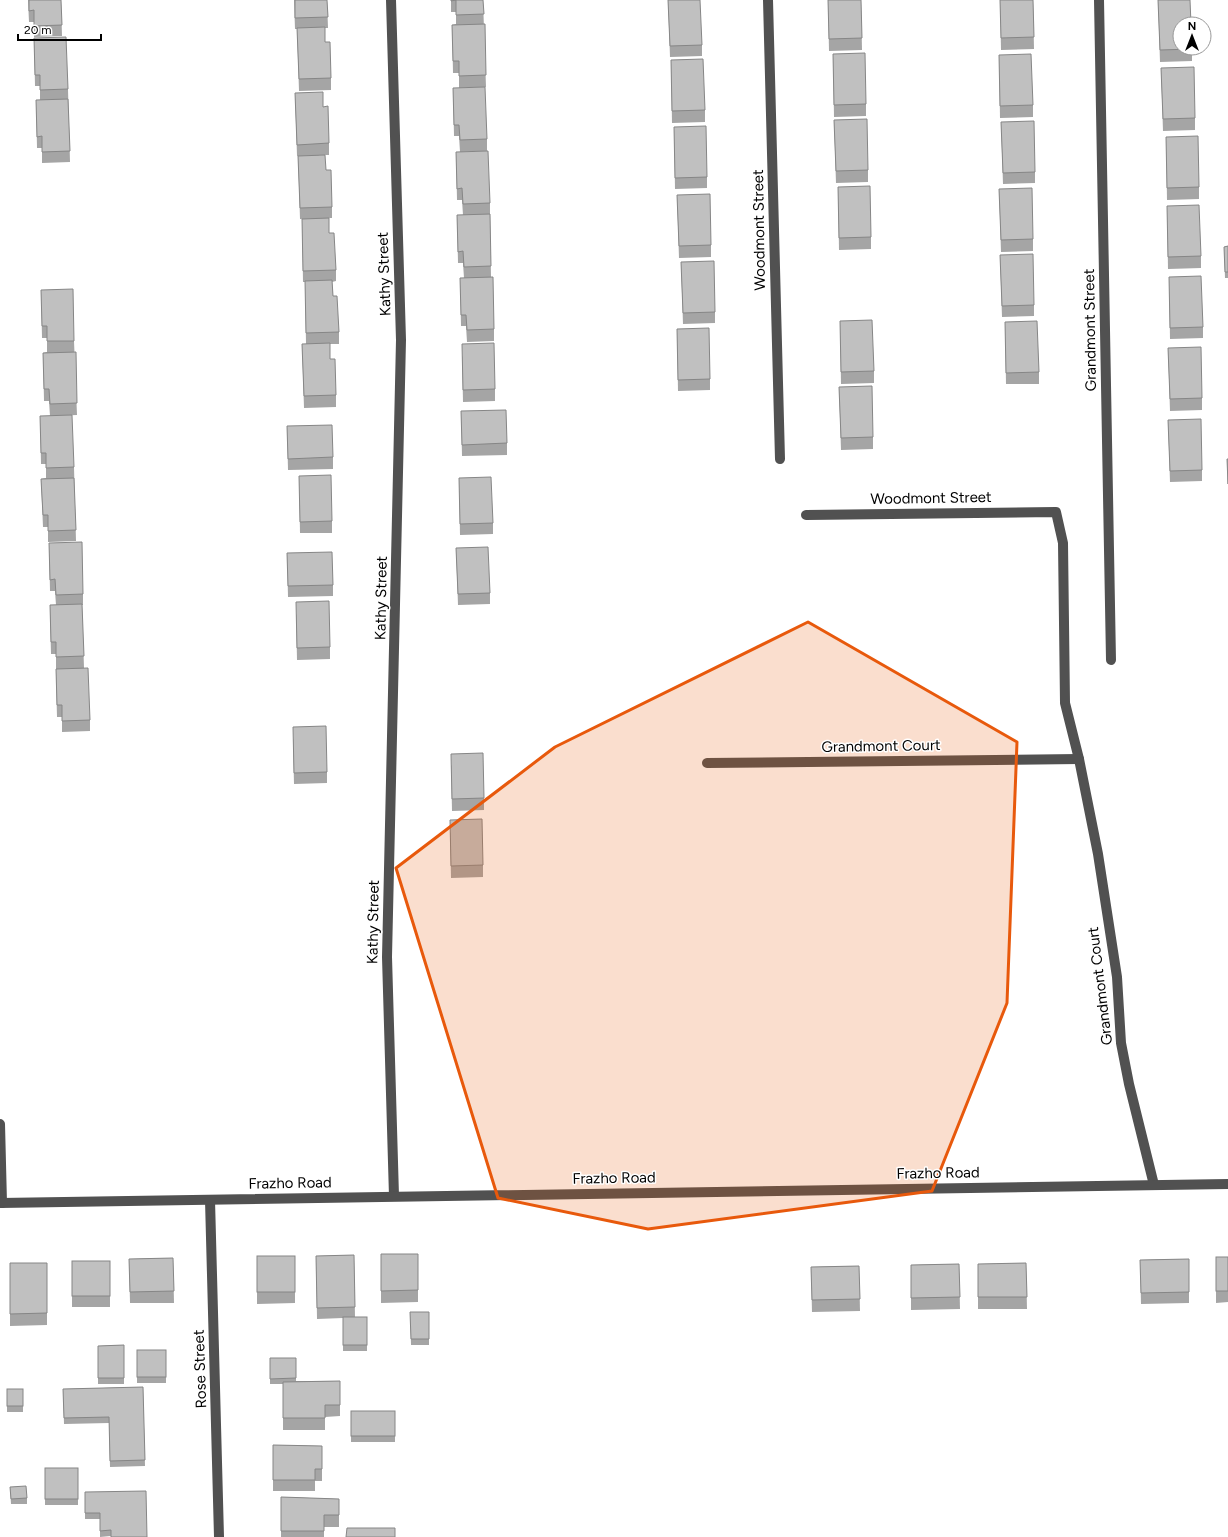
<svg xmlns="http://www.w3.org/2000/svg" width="1228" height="1537" font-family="Figtree,sans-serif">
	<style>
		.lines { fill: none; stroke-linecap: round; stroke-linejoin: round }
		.minor { stroke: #515151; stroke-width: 10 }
		.wall { fill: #a5a5a5 }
		.building { fill: #c0c0c0; stroke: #868686 }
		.marked { fill: #e8590c; fill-opacity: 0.2; stroke: #e8590c; stroke-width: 3; stroke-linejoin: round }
		.labels { text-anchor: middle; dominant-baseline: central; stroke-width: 3; stroke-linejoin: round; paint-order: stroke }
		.street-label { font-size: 15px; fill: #000; stroke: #fff }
	</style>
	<rect width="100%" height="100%" fill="#fff"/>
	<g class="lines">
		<!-- minor -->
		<g class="minor">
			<path d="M391,0L401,340L387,957L394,1196"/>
			<path d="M768,0L780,459"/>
			<path d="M1099,0L1111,660"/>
			<path d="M806,515L1056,512L1063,543L1065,703L1079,759L1098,854L1117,977L1121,1043L1129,1084L1154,1185"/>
			<path d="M707,763L1079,759"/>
			<path d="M0,1124L2,1203"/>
			<path d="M210,1200L219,1537"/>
			<path d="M0,1203L1228,1184"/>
		</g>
	</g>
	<!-- wall -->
	<g class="wall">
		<path d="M28,0H61L62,36L34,37V22H29Z"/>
		<path d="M294,0H327L328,28H325V42L331,78V90L299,91L297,29H295Z"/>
		<path d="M451,0H483L486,87L459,88V73H453L452,25L456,24V12H451Z"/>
		<path d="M668,0L702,45V56L670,57Z"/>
		<path d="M828,0H861L862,50L829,51Z"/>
		<path d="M1000,0H1033L1034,49L1001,50Z"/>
		<path d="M1158,0L1192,48V61L1160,62Z"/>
		<path d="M34,38L68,89L70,162L42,163V148H37L36,100H40V86H35Z"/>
		<path d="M833,54L866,104V116L834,117Z"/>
		<path d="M999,55L1033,105V117L1000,118Z"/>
		<path d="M671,60L705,110V122L672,123Z"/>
		<path d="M1161,68L1195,118V130L1163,131Z"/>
		<path d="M453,88L487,139V151L460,152L459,136H454Z"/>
		<path d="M295,93L323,107L329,143V155H319L326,170L332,207V218H329V233L336,270V281L332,282L333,296L339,332V344H330V359L336,395V407L304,408L302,344H306L305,282H303L302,219H300L298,156H297Z"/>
		<path d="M834,120L868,170V182L836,183Z"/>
		<path d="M1001,122L1035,172V183L1003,184Z"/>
		<path d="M674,127L707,177V188L675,189Z"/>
		<path d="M1166,137L1199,187V199L1167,200Z"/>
		<path d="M456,152L490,203V214L491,277L494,329V341L467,342L466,326H461L460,278H464L463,263H458L457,215H463L462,200H457Z"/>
		<path d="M838,187L871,237V249L839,250Z"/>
		<path d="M999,189L1033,239V251L1001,252Z"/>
		<path d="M677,195L711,245V257L679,258Z"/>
		<path d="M1167,206L1201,256V268L1168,269Z"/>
		<path d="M1228,246V278H1225L1224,247Z"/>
		<path d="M1000,255L1034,305V316L1002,317Z"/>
		<path d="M681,262L715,312V323L683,324Z"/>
		<path d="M1169,277L1203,327V338L1170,339Z"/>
		<path d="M41,290L74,341L77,415L50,416L49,401H44L43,353L47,352V338H42Z"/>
		<path d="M840,321L874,371V383L841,384Z"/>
		<path d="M1005,322L1039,372V384H1006Z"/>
		<path d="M677,329L710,379V390L678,391Z"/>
		<path d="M1168,348L1202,398V410L1170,411Z"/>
		<path d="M462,356L495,389V401L463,402Z"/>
		<path d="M839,387L873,437V449L841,450Z"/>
		<path d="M461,411L507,443V455L462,456Z"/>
		<path d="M40,416L74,467L76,541L48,542V527H43L41,479L46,478V464H41Z"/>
		<path d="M1168,420L1202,470V481L1170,482Z"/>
		<path d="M287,426L333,457V469L288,470Z"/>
		<path d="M299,476L332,521V533H300Z"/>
		<path d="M459,478L493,523V534L460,535Z"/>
		<path d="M49,543L83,594V605H82L84,668L90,720V731L62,732V717H57L56,680V654H51L50,617V605H56L55,591H50Z"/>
		<path d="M456,548L490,593V604L458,605Z"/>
		<path d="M287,553L333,585V596L288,597Z"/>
		<path d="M296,614L330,647V659L297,660Z"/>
		<path d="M293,739L327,772V783L294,784Z"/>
		<path d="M451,765L484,798V810L452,811Z"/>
		<path d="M450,832L483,865V877L451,878Z"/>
		<path d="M381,1254H418V1302L381,1303Z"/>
		<path d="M354,1255L355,1317H367V1351H343V1318L317,1319L316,1256Z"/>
		<path d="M257,1256H295V1303L257,1304Z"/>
		<path d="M1216,1257H1228V1302L1216,1303Z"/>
		<path d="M173,1258L174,1303H130L129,1259Z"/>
		<path d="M1189,1259V1303L1141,1304L1140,1260Z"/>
		<rect x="72" y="1261" width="38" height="46"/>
		<path d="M10,1263H47V1325L10,1326Z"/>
		<path d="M1026,1263L1027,1309H978V1264Z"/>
		<path d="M959,1264L960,1309L911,1310V1265Z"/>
		<path d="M859,1266L860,1311L812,1312L811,1267Z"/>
		<path d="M410,1312H429V1345H411Z"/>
		<path d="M124,1345V1384H98V1346Z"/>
		<rect x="137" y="1350" width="29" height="33"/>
		<path d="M270,1358H296V1381H340V1416L325,1417V1430H283V1384H270Z"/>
		<path d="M143,1387L145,1466L110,1467L109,1423L64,1424L63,1389Z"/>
		<rect x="7" y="1389" width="16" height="23"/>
		<rect x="351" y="1411" width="44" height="31"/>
		<path d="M273,1445L322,1446V1481H315V1491H273Z"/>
		<rect x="45" y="1468" width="33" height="37"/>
		<path d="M10,1487L27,1498V1504H11Z"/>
		<path d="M85,1492L147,1537L111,1536L100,1537V1519H85Z"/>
		<path d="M281,1497L339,1499V1527H324V1537H281Z"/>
	</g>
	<!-- building -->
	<g class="building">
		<path d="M29,0H61L62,25L34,26V10L29,11Z"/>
		<path d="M295,0H327L328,17L295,18Z"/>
		<path d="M451,0H483L484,14L456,15V0L451,1Z"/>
		<path d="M668,0H700L702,45L670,46Z"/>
		<path d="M828,0H861L862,38L829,39Z"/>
		<path d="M1000,0H1033L1034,37L1001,38Z"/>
		<path d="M1158,0H1190L1191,24H1180V48H1192V49L1160,50Z"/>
		<path d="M485,24L486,75L459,76V61H453L452,25Z"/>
		<path d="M325,27V42H330L331,78L299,79L297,28Z"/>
		<path d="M66,37L68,89L40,90V75H35L34,38Z"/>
		<path d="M865,53L866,104L834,105L833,54Z"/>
		<path d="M1031,54L1033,105L1000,106L999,55Z"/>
		<path d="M703,59L705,110L672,111L671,60Z"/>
		<path d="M1194,67L1195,118L1163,119L1161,68Z"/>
		<path d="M485,87L487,139L460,140L459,125H454L453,88Z"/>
		<path d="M323,92V107L328,106L329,143L297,145L295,93Z"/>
		<path d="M68,99L70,151L42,152V136L37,137L36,100Z"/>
		<path d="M867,119L868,170L836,171L834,120Z"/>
		<path d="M1034,121L1035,172L1003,173L1001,122Z"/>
		<path d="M706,126L707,177L675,178L674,127Z"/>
		<path d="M1198,136L1199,187L1167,188L1166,137Z"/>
		<path d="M488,151L490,203L463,204L462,188L457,189L456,152Z"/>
		<path d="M325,155L326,170H331L332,207L300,208L298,156Z"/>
		<path d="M870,186L871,237L839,238L838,187Z"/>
		<path d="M1032,188L1033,239L1001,240L999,189Z"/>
		<path d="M710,194L711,245L679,246L677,195Z"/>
		<path d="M1199,205L1201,256L1168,257L1167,206Z"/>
		<path d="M490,214L491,266L464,267L463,251L458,252L457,215Z"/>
		<path d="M329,218V233H334L336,270L303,271L302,219Z"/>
		<path d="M1228,246V272H1225L1224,247Z"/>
		<path d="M1033,254L1034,305L1002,306L1000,255Z"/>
		<path d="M714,261L715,312L683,313L681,262Z"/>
		<path d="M1201,276L1203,327L1170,328L1169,277Z"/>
		<path d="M493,277L494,329L467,330L466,315H461L460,278Z"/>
		<path d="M332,280L333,296H337L339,332L306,333L305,281Z"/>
		<path d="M73,289L74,341H47V326H42L41,290Z"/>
		<path d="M872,320L874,371L841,372L840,321Z"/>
		<path d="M1037,321L1039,372L1006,373L1005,322Z"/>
		<path d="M709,328L710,379L678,380L677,329Z"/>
		<path d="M330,343V359H335L336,395L304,396L302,344Z"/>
		<path d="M494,343L495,389L463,390L462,344Z"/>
		<path d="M1201,347L1202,398L1170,399L1168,348Z"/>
		<path d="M76,352L77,403L50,404L49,389H44L43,353Z"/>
		<path d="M872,386L873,437L841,438L839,387Z"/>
		<path d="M506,410L507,443L462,445L461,411Z"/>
		<path d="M72,415L74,467L46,468V453H41L40,416Z"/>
		<path d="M1201,419L1202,470L1170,471L1168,420Z"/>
		<path d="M332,425L333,457L288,459L287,426Z"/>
		<path d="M1227,459H1228V484Z"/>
		<path d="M331,475L332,521L300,522L299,476Z"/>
		<path d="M491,477L493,523L460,524L459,478Z"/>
		<path d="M74,478L76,530L48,531V515H43L41,479Z"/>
		<path d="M82,542L83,594L56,595L55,579L50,580L49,543Z"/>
		<path d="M488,547L490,593L458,594L456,548Z"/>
		<path d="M332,552L333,585L288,586L287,553Z"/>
		<path d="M329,601L330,647L297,648L296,602Z"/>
		<path d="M82,604L84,656L56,657V642H51L50,605Z"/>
		<path d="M88,668L90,720L62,721V705H57L56,669Z"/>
		<path d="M326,726L327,772L294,773L293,727Z"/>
		<path d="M483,753L484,798L452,799L451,754Z"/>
		<path d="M482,819L483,865L451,866L450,820Z"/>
		<path d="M381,1254H418V1290L381,1291Z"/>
		<path d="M354,1255L355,1307L317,1308L316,1256Z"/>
		<rect x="257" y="1256" width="38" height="36"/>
		<rect x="1216" y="1257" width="12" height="34"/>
		<path d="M173,1258L174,1291L130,1292L129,1259Z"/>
		<path d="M1189,1259V1292L1141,1293L1140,1260Z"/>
		<rect x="72" y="1261" width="38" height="35"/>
		<path d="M10,1263H47V1313L10,1314Z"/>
		<path d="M1026,1263L1027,1297H978V1264Z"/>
		<path d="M959,1264L960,1297L911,1298V1265Z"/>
		<path d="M859,1266L860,1299L812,1300L811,1267Z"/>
		<path d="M410,1312H429V1339H411Z"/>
		<rect x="343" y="1317" width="24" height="28"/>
		<path d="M124,1345V1378H98V1346Z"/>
		<rect x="137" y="1350" width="29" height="27"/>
		<path d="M270,1358H296V1378L270,1379Z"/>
		<path d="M340,1381V1405H325V1418H283V1382Z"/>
		<path d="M143,1387L145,1460L110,1461L109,1417L64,1418L63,1389Z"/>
		<rect x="7" y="1389" width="16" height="17"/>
		<rect x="351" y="1411" width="44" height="25"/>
		<path d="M273,1445L322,1446V1469H315V1480H273Z"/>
		<rect x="45" y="1468" width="33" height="31"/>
		<path d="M26,1486L27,1498L11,1499L10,1487Z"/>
		<path d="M146,1491L147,1537H111V1530L100,1531V1513H85V1492Z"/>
		<path d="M281,1497L339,1499V1515H324V1531H281Z"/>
		<path d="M347,1528H395V1537H346Z"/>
	</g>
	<!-- marked area -->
	<path class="marked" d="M808,622L1017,742L1007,1003L932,1191L648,1229L498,1198L396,868L555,747Z"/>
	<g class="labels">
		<!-- street labels -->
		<g class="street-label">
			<text transform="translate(759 230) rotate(-91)">Woodmont Street</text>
			<text transform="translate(384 274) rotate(-92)">Kathy Street</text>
			<text transform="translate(1090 330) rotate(-91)">Grandmont Street</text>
			<text transform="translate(931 498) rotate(-1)">Woodmont Street</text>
			<text transform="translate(381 598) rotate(-89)">Kathy Street</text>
			<text transform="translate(881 746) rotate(-1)">Grandmont Court</text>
			<text transform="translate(373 922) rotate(-89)">Kathy Street</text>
			<text transform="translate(1100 986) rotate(-97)">Grandmont Court</text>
			<text transform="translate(938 1173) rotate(-1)">Frazho Road</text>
			<text transform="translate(614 1178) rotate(-1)">Frazho Road</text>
			<text transform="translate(290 1183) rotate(-1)">Frazho Road</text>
			<text transform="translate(200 1369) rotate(-92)">Rose Street</text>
		</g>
	</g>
	<!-- north arrow -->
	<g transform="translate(1192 36)"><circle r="19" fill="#ffffff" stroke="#999999"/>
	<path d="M0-3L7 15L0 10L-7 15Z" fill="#000000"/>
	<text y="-6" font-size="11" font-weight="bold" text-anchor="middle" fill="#000000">N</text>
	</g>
	<!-- scale -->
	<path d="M18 34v6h83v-6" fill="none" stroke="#000000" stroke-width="2"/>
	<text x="24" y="34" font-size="12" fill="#000000" stroke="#ffffff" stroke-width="3" paint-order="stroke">20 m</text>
</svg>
